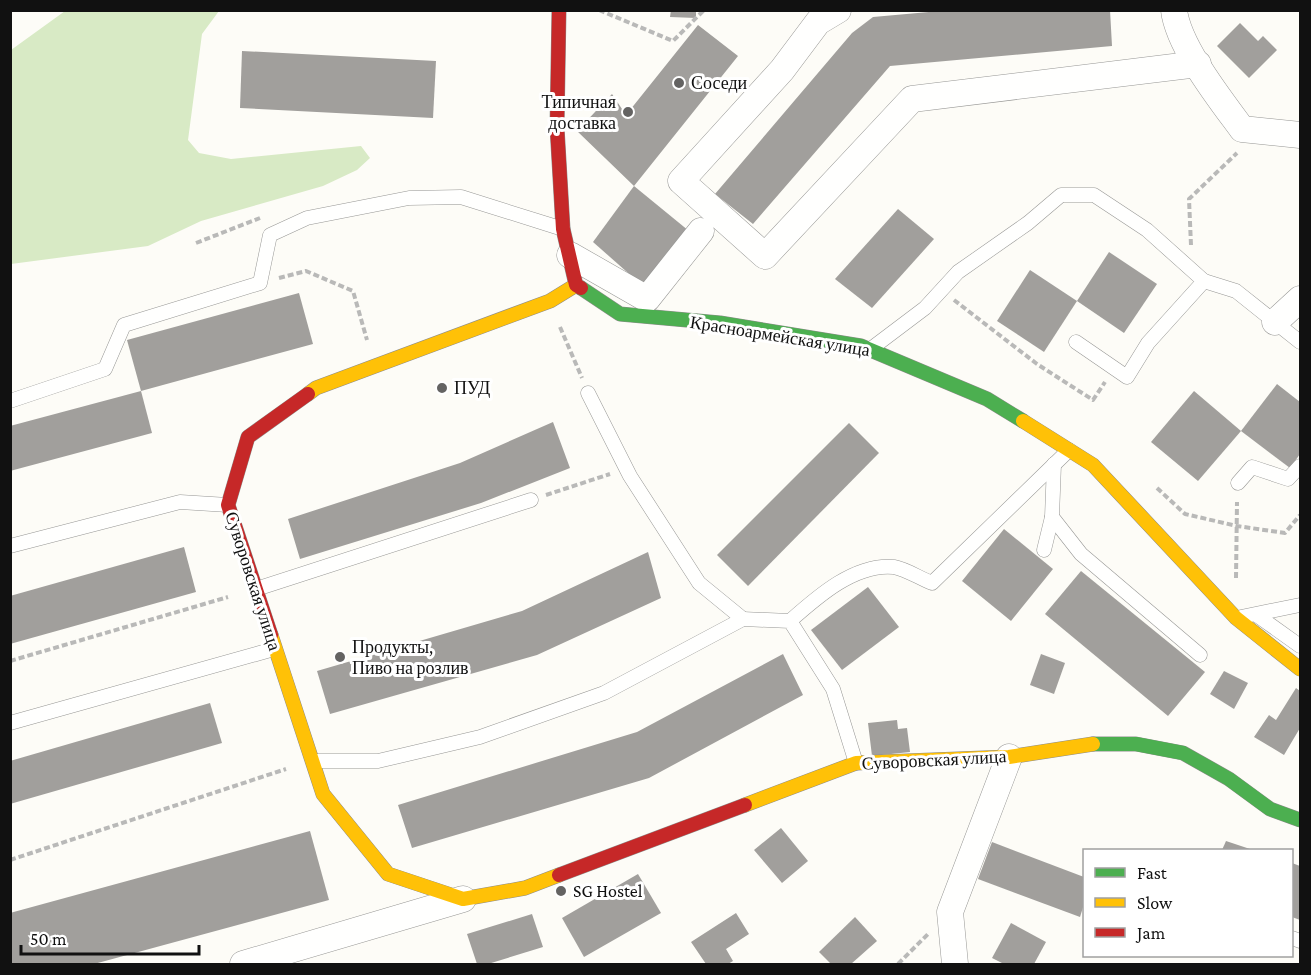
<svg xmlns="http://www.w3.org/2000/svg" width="1311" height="975" font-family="'Crimson Pro',serif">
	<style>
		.forest { fill: #d8eac5 }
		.building { fill: #a19f9c }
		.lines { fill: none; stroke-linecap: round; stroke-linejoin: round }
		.lane-casing { stroke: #979795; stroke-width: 15 }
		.street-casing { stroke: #979795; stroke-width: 27 }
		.fast-casing { stroke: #8e8d8b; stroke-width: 15 }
		.slow-casing { stroke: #8e8d8b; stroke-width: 15 }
		.jam-casing { stroke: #8e8d8b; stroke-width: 15 }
		.path { stroke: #b9b9b8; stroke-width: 4; stroke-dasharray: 6 3; stroke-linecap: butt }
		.lane { stroke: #fffffe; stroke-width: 14 }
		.street { stroke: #fffffe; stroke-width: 26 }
		.fast { stroke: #4caf50; stroke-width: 14 }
		.slow { stroke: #ffc107; stroke-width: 14 }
		.jam { stroke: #c62828; stroke-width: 14 }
		.poi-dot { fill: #646362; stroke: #fff; stroke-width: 2 }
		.labels { text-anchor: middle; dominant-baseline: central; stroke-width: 6; stroke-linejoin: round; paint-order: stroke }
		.poi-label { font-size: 18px; fill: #111; stroke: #fff; text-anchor: start }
		.street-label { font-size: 18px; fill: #111; stroke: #fff }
	</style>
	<rect width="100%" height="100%" fill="#fdfcf7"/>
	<!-- forest -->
	<path class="forest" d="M65,11H219L202,34L188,140L199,153L231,159L361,146L370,158L357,170L323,186L201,221L148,246L11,264V50Z"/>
	<!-- building -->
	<g class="building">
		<path d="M671,10H696V18L670,17Z"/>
		<path d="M951,10H1110L1112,46L890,66L753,224L715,194L852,33L873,17Z"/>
		<path d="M1240,23L1258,41L1263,36L1277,50L1249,78L1217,46Z"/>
		<path d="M698,25L738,56L634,186L577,131L612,94L626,115Z"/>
		<path d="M242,51L436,61L433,118L240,108Z"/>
		<path d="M634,186L689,231L644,287L593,242Z"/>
		<path d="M898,209L934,239L872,308L835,279Z"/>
		<path d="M1109,252L1157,284L1124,333L1077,301Z"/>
		<path d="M1030,270L1077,301L1044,352L997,321Z"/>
		<path d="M299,293L313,344L141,391L127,340Z"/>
		<path d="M1277,384L1300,402V454L1290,468L1241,431Z"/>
		<path d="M141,391L152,433L10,471V426Z"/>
		<path d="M1194,391L1241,431L1198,481L1151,442Z"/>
		<path d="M553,422L570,468L481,503L300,559L288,519L460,463Z"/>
		<path d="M849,423L879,453L748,586L717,555Z"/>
		<path d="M1004,529L1053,569L1011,621L962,581Z"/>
		<path d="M184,547L196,592L10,644V596Z"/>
		<path d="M648,552L661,598L537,655L330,714L317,671L522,611Z"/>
		<path d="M1081,571L1205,672L1168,716L1045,614Z"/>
		<path d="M868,587L899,627L842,670L811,630Z"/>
		<path d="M783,654L803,695L649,778L412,848L398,805L637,732Z"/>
		<path d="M1041,654L1065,663L1054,694L1030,685Z"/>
		<path d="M1224,671L1248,683L1234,709L1210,694Z"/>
		<path d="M1296,688L1300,691V728L1284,755L1254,737L1269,715L1276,720Z"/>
		<path d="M210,703L222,743L10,804V761Z"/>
		<path d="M897,720L898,729L907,728L910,752L872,756L868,723Z"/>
		<path d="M781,828L808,861L782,883L754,850Z"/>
		<path d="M310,831L329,900L94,964H10V913Z"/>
		<path d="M1226,841L1253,850H1222Z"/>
		<path d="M992,842L1084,877V904L1080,917L978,879Z"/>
		<path d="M1292,863L1300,866V920L1292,917Z"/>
		<path d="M638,874L661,913L584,957L562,918Z"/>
		<path d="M736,913L749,934L726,949L733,961L728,964H706L691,942Z"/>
		<path d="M532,914L543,947L488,964H477L467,934Z"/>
		<path d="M855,917L877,941L851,964H831L819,952Z"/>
		<path d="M1011,923L1046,942L1034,964H1004L992,958Z"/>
	</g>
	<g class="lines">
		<!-- lane casing -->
		<g class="lane-casing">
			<g id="lane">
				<path d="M1204,281L1236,291L1300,342"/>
				<path d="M872,348L925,308L958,272L1028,223L1061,195H1094L1147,230L1204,281L1148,343L1127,377L1076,342"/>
				<path d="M588,393L630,476L699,583L743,619"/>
				<path d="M10,401L105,369L124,325L260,283L270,235L307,218L409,198L461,197L563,229"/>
				<path d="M1054,464L1052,517L1081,554L1200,655"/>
				<path d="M1238,483L1252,467L1288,479L1300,466"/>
				<path d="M10,546L180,502L228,505"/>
				<path d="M1044,550L1052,517"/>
				<path d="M256,589L531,500"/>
				<path d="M1258,616L1300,646"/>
				<path d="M1241,617L1300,605"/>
				<path d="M790,621C817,597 855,563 894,567C906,569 921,579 932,583L1069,450"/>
				<path d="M10,723L274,649"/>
				<path d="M313,761H378L480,737L604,693L743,619L790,621L833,689L856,763"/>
				<path d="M1292,938L1300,941"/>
			</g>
		</g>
		<!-- street casing -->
		<g class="street-casing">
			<g id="street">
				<path d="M838,10L818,22L782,70L681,181L765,256L912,99L1198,64"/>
				<path d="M1174,10C1178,46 1220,99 1242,129L1300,135"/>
				<path d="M570,255L647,299L701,231"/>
				<path d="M1275,322L1300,299"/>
				<path d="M243,964L463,899"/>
				<path d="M955,964L950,912L1009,757"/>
			</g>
		</g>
		<!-- fast casing -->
		<g class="fast-casing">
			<g id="fast">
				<path d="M581,288L620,314L720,323L861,346L987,399L1023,421"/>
				<path d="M1093,744H1136L1183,753L1229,779L1270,809L1300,820"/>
			</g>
		</g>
		<!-- slow casing -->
		<g class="slow-casing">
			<g id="slow">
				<path d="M308,394L316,388L550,301L576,285"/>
				<path d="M1023,421L1093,465L1236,618L1300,669"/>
				<path d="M271,635L323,794L388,874L463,899L525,888L559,875"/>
				<path d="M745,805L856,763L1009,757L1093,744"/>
			</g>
		</g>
		<!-- jam casing -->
		<g class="jam-casing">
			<g id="jam">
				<path d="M559,10L557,127L563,229L576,285L581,288"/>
				<path d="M271,635L228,505L248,437L308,394"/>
				<path d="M559,875L745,805"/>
			</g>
		</g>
		<!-- path -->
		<g class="path">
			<path d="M599,10L673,41L704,10"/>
			<path d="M10,94V98"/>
			<path d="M196,243L260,218"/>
			<path d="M1191,245L1189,199L1237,153"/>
			<path d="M279,278L306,271L353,291L367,340"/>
			<path d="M954,300L1037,364L1093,400L1105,382"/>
			<path d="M560,327L582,378"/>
			<path d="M1157,488L1185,514L1237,526L1285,533L1300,515"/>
			<path d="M546,495L610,474"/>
			<path d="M1236,578L1237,502"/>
			<path d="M10,661L228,597"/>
			<path d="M10,860L286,769"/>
			<path d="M898,964L928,934"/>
		</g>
		<!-- lane -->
		<use href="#lane" class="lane"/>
		<!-- street -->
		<use href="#street" class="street"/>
		<!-- fast -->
		<use href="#fast" class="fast"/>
		<!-- slow -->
		<use href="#slow" class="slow"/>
		<!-- jam -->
		<use href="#jam" class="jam"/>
	</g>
	<!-- markers -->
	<g class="poi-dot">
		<circle cx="679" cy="83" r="6"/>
		<circle cx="628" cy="112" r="6"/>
		<circle cx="442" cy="388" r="6"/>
		<circle cx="340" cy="657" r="6"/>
		<circle cx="561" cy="891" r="6"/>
	</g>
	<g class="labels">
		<!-- poi labels -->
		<g class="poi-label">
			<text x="691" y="83">Соседи</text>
			<text x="616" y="102" text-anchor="end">Типичная<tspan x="616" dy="21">доставка</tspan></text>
			<text x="454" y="388">ПУД</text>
			<text x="352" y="647">Продукты,<tspan x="352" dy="21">Пиво на розлив</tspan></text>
			<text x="573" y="891">SG Hostel</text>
		</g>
		<!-- street labels -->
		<g class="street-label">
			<text transform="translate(780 336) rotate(9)">Красноармейская улица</text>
			<text transform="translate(253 581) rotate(72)">Суворовская улица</text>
			<text transform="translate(934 760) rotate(-3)">Суворовская улица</text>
		</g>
	</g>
	<!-- border -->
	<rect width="1311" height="975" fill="none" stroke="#111111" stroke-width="24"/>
	<!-- legend -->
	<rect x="1083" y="849" width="210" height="108" fill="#ffffff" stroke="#a0a0a0" stroke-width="1.5"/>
	<rect x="1095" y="868" width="30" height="9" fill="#4caf50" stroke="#a0a0a0" stroke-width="1.5"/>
	<text x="1137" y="879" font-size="18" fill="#111111">Fast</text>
	<rect x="1095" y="898" width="30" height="9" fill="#ffc107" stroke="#a0a0a0" stroke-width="1.5"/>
	<text x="1137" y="909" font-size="18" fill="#111111">Slow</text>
	<rect x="1095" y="928" width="30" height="9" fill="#c62828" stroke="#a0a0a0" stroke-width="1.5"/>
	<text x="1137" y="939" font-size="18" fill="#111111">Jam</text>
	<!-- scale -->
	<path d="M21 945v9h178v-9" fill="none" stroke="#111111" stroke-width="3"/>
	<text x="30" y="945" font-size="18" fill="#111111" stroke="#ffffff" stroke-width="4.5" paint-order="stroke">50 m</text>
</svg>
